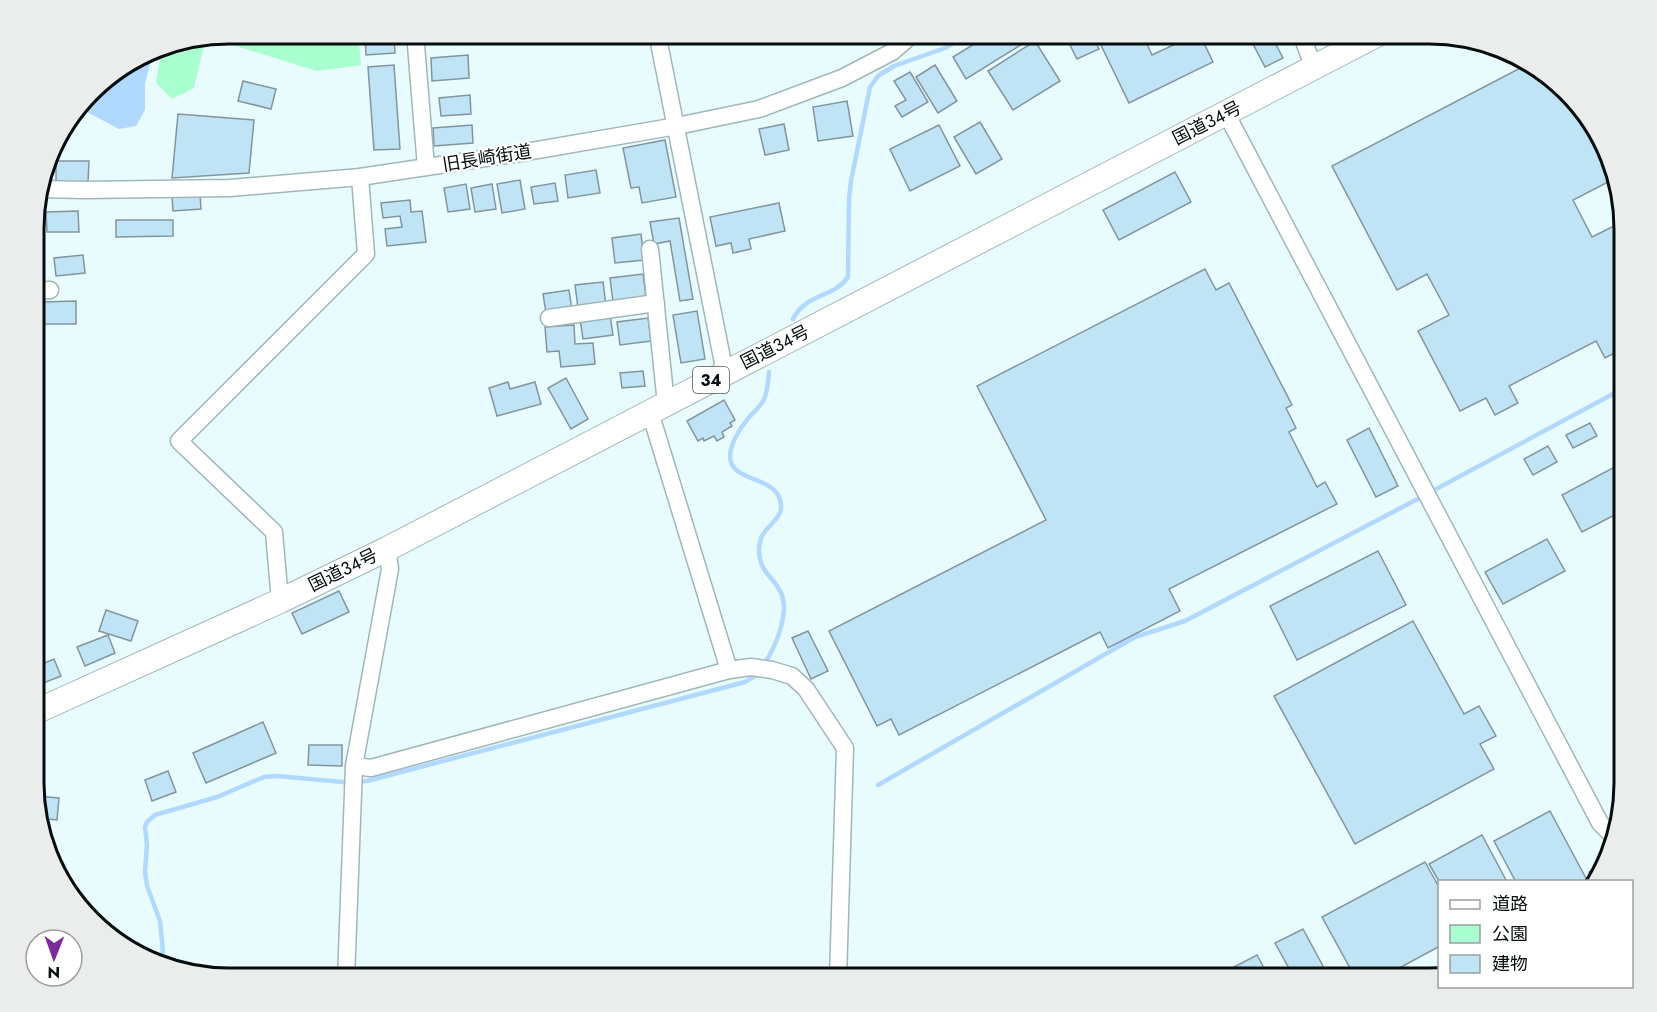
<svg xmlns="http://www.w3.org/2000/svg" width="1657" height="1012" font-family="Jost,'Noto Sans JP',sans-serif">
	<style>
		.green { fill: #a9fecf }
		.water { fill: #b1d8fe }
		.lines { fill: none; stroke-linecap: round; stroke-linejoin: round }
		.stream { stroke: #b1d8fe; stroke-width: 4.5 }
		.building { fill: #bfe4f5; stroke: #82959e; stroke-width: 1.5 }
		.minor-casing { stroke: #a0b7ba; stroke-width: 19 }
		.highway-casing { stroke: #a0b7ba; stroke-width: 26 }
		.minor { stroke: #fff; stroke-width: 16 }
		.highway { stroke: #fff; stroke-width: 24 }
		.labels { text-anchor: middle; dominant-baseline: central; stroke-width: 4.5; stroke-linejoin: round; paint-order: stroke }
		.shield { fill: #fff; stroke: #505656; stroke-width: 1.5 }
		.shield-label { font-size: 16px; font-weight: bold; fill: #050d0e }
		.street-label { font-size: 18px; fill: #050d0e; stroke: #fff }
		.rim { fill: none; stroke: #050d0e; stroke-width: 3 }
	</style>
	<rect width="100%" height="100%" fill="#e8fcfe"/>
	<!-- green -->
	<g class="green">
		<path d="M229,33H358L361,65L317,71L213,39L214,36Z"/>
		<path d="M206,37L194,88L172,99L156,83L162,46Z"/>
	</g>
	<!-- water -->
	<path class="water" d="M154,48L145,84V110L136,126L119,129L89,113L78,109L99,82Z"/>
	<g class="lines">
		<!-- stream -->
		<g class="stream">
			<path d="M793,319C806,293 834,298 848,277L849,199L851,181L870,87L878,76L894,66L945,48L970,33"/>
			<path d="M764,664C776,647 791,610 780,591C772,575 760,573 759,551C759,547 760,541 761,538C768,522 789,517 778,495C768,477 731,480 730,457C730,445 739,429 747,420C752,413 761,407 764,399C768,391 768,380 769,372"/>
			<path d="M878,785L1135,637L1185,621L1412,502L1624,388"/>
			<path d="M158,965L163,952L160,921L147,886L145,872L147,845L145,827L147,822L155,815L217,797L264,777L277,776L343,782L367,781L745,682L755,676L757,673"/>
		</g>
	</g>
	<!-- building -->
	<g class="building">
		<path d="M851,33H875V38L851,35Z"/>
		<path d="M992,33H1040L966,79L953,57Z"/>
		<path d="M1064,33H1091L1099,49L1077,59Z"/>
		<path d="M1115,33H1142L1152,55L1199,33L1213,62L1129,103L1099,41Z"/>
		<path d="M394,34L395,53L366,55L365,36Z"/>
		<path d="M1271,35L1283,58L1265,67L1253,44Z"/>
		<path d="M1035,41L1060,81L1013,110L988,71Z"/>
		<path d="M468,55L469,78L432,81L431,58Z"/>
		<path d="M1530,63L1537,66L1598,130L1619,200L1608,182L1573,200L1592,237L1624,221V348L1605,358L1596,341L1509,386L1518,403L1495,415L1486,398L1460,411L1418,331L1449,315L1427,274L1397,290L1332,166Z"/>
		<path d="M394,65L400,149L374,150L368,67Z"/>
		<path d="M935,65L957,101L938,113L916,77Z"/>
		<path d="M910,72L928,102L902,117L895,106L906,100L894,81Z"/>
		<path d="M243,81L276,89L271,109L238,101Z"/>
		<path d="M470,95L471,114L441,116L439,98Z"/>
		<path d="M847,101L853,136L818,141L813,107Z"/>
		<path d="M178,114L254,120L249,173L172,178Z"/>
		<path d="M980,122L1002,159L976,174L954,137Z"/>
		<path d="M784,124L789,150L765,155L759,129Z"/>
		<path d="M472,125L473,143L434,146L433,128Z"/>
		<path d="M939,125L960,166L910,191L890,149Z"/>
		<path d="M665,140L676,197L642,203L639,187L631,188L623,148Z"/>
		<path d="M56,161H89L88,182H56Z"/>
		<path d="M596,170L600,193L568,198L565,175Z"/>
		<path d="M1175,172L1191,202L1119,240L1103,210Z"/>
		<path d="M520,180L525,209L502,213L497,184Z"/>
		<path d="M555,183L558,201L534,204L531,187Z"/>
		<path d="M466,184L470,209L448,212L444,188Z"/>
		<path d="M492,184L496,209L475,212L471,188Z"/>
		<path d="M200,194L201,209L173,211L172,196Z"/>
		<path d="M410,200L411,212L422,211L426,242L387,246L385,229L402,227L400,216L383,218L381,203Z"/>
		<path d="M779,203L785,231L749,239L751,249L733,253L731,243L716,246L710,217Z"/>
		<path d="M78,211L79,232H47L46,212Z"/>
		<path d="M679,218L693,299L680,301L670,241L654,244L650,222Z"/>
		<path d="M116,220H173V236L116,237Z"/>
		<path d="M641,234L644,260L615,263L612,238Z"/>
		<path d="M83,255L85,273L56,276L54,258Z"/>
		<path d="M1205,269L1216,290L1229,283L1292,405L1286,408L1296,428L1289,432L1317,487L1325,482L1337,504L1169,589L1180,611L1108,648L1100,632L899,735L891,719L877,726L829,631L1046,520L977,386Z"/>
		<path d="M643,274L646,298L613,302L610,278Z"/>
		<path d="M603,282L606,305L578,308L575,285Z"/>
		<path d="M569,290L572,310L546,313L543,294Z"/>
		<path d="M76,301V324H41V302Z"/>
		<path d="M697,311L705,359L681,363L673,315Z"/>
		<path d="M610,315L613,335L583,339L580,319Z"/>
		<path d="M648,318L651,341L620,345L617,322Z"/>
		<path d="M574,325L575,344L593,343L595,364L561,367L559,351L547,352L545,327Z"/>
		<path d="M643,371L645,386L622,388L620,373Z"/>
		<path d="M566,378L588,419L571,429L548,388Z"/>
		<path d="M508,382L510,389L535,382L541,404L497,416L489,388Z"/>
		<path d="M724,400L735,420L730,423L732,426L722,432L724,437L717,441L714,436L704,441L703,438L698,441L687,421Z"/>
		<path d="M1590,423L1597,436L1573,448L1566,435Z"/>
		<path d="M1369,428L1398,486L1376,497L1347,440Z"/>
		<path d="M1548,446L1557,462L1533,475L1524,459Z"/>
		<path d="M1624,462V510L1582,532L1562,495Z"/>
		<path d="M1547,539L1565,571L1503,604L1485,572Z"/>
		<path d="M1378,551L1406,605L1297,660L1270,606Z"/>
		<path d="M339,591L349,612L302,634L292,613Z"/>
		<path d="M106,610L138,621L131,641L99,631Z"/>
		<path d="M1413,621L1464,714L1479,706L1496,736L1480,744L1494,769L1355,844L1274,696Z"/>
		<path d="M808,631L828,671L811,679L792,638Z"/>
		<path d="M108,635L115,653L85,666L77,647Z"/>
		<path d="M54,659L61,676L36,686L35,667Z"/>
		<path d="M263,722L276,753L206,783L193,753Z"/>
		<path d="M309,745H342V766L308,765Z"/>
		<path d="M168,771L176,792L152,801L145,780Z"/>
		<path d="M35,796L59,798L57,820L38,818L35,809Z"/>
		<path d="M1550,811L1588,882H1516L1494,841Z"/>
		<path d="M1482,835L1507,882L1440,883L1429,864Z"/>
		<path d="M1425,862L1440,889V946L1379,979H1356L1322,917Z"/>
		<path d="M1600,866L1595,882H1594L1589,872Z"/>
		<path d="M1303,929L1330,979H1295L1275,943Z"/>
		<path d="M1257,955L1270,979H1238L1232,968Z"/>
	</g>
	<g class="lines">
		<!-- minor casing -->
		<g class="minor-casing">
			<g id="minor">
				<path d="M415,33L426,167"/>
				<path d="M657,33L725,373"/>
				<path d="M1301,33L1314,69"/>
				<path d="M1226,113L1600,823L1611,834"/>
				<path d="M39,189L85,190L230,188L360,177L520,153L677,126L759,109L842,78L892,52L914,33"/>
				<path d="M650,249L666,404"/>
				<path d="M35,291L50,290"/>
				<path d="M549,318L656,303"/>
				<path d="M650,412L729,670"/>
				<path d="M280,601L274,532L179,441L366,254L360,177"/>
				<path d="M354,766L371,768L729,670L751,667L772,670L792,676L806,689L845,748L838,979"/>
				<path d="M346,979L354,766L390,569L387,549"/>
			</g>
		</g>
		<!-- highway casing -->
		<g class="highway-casing">
			<path id="highway" d="M35,712L280,601L387,549L1380,33"/>
		</g>
		<!-- minor -->
		<use href="#minor" class="minor"/>
		<!-- highway -->
		<use href="#highway" class="highway"/>
	</g>
	<g class="labels">
		<!-- shield labels -->
		<rect class="shield" x="693" y="367" width="36" height="26" rx="4.5"/>
		<g class="shield-label">
			<text x="711" y="380">34</text>
		</g>
		<!-- street labels -->
		<g class="street-label">
			<text transform="translate(1207 123) rotate(-27)">国道34号</text>
			<text transform="translate(487 158) rotate(-9)">旧長崎街道</text>
			<text transform="translate(775 347) rotate(-27)">国道34号</text>
			<text transform="translate(343 570) rotate(-26)">国道34号</text>
		</g>
	</g>
	<!-- crop -->
	<path d="M0 0H1657V1012H0ZM229 44H1429A185 185 0 0 1 1614 229V783A185 185 0 0 1 1429 968H229A185 185 0 0 1 44 783V229A185 185 0 0 1 229 44Z" fill="#ebecec" fill-rule="evenodd"/>
	<path class="rim" d="M229 44H1429A185 185 0 0 1 1614 229V783A185 185 0 0 1 1429 968H229A185 185 0 0 1 44 783V229A185 185 0 0 1 229 44Z"/>
	<!-- legend -->
	<rect x="1438" y="880" width="195" height="108" fill="#ffffff" stroke="#9b9e9f" stroke-width="1.5"/>
	<rect x="1450" y="900" width="30" height="9" fill="#ffffff" stroke="#9b9e9f" stroke-width="1.5"/>
	<text x="1492" y="910" font-size="18" fill="#050d0e">道路</text>
	<rect x="1450" y="925" width="30" height="18" fill="#a9fecf" stroke="#9b9e9f" stroke-width="1.5"/>
	<text x="1492" y="940" font-size="18" fill="#050d0e">公園</text>
	<rect x="1450" y="955" width="30" height="18" fill="#bfe4f5" stroke="#9b9e9f" stroke-width="1.5"/>
	<text x="1492" y="970" font-size="18" fill="#050d0e">建物</text>
	<!-- north arrow -->
	<g transform="translate(54 958) rotate(181)"><circle r="28" fill="#ffffff" stroke="#9b9e9f" stroke-width="1.5"/>
	<path d="M0-4.5L10 22L0 15L-10 22Z" fill="#7c2a9a"/>
	<text y="-9" font-size="16" font-weight="bold" text-anchor="middle" fill="#050d0e">N</text>
	</g>
</svg>
